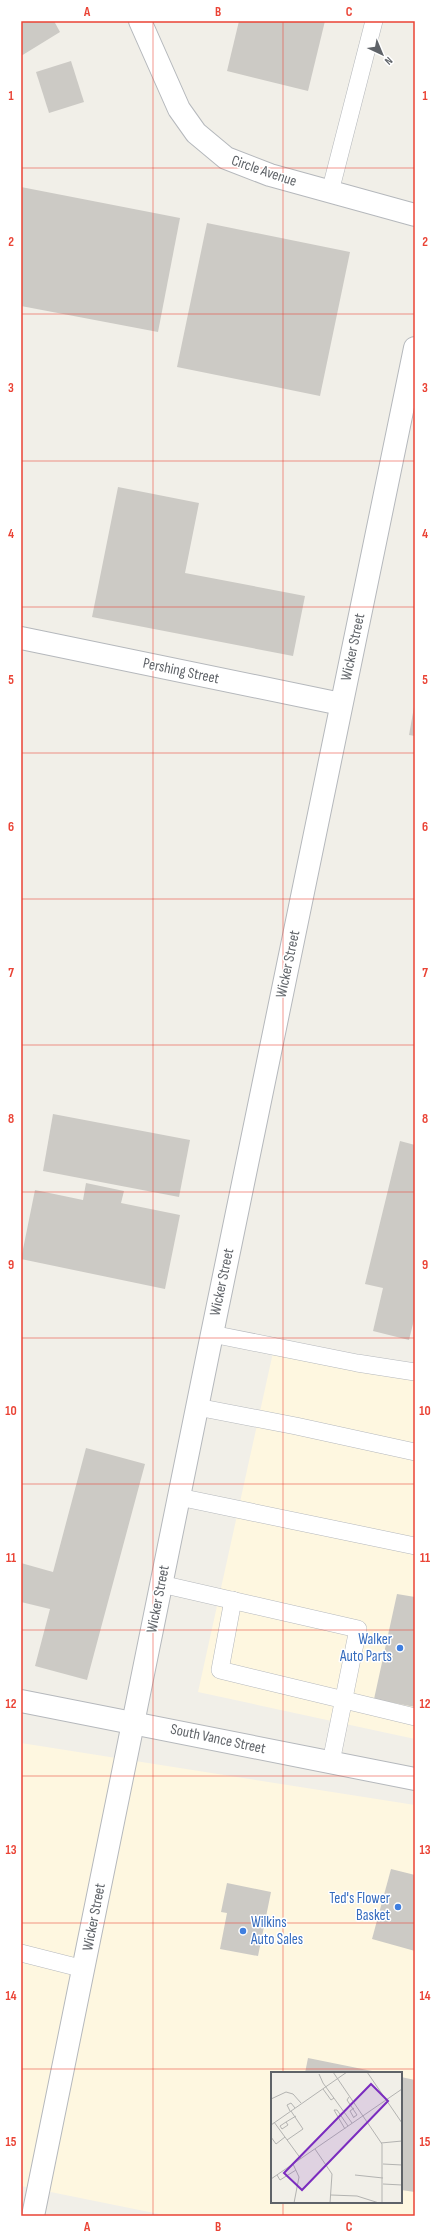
<svg xmlns="http://www.w3.org/2000/svg" width="436" height="2237" font-family="'Sofia Sans Condensed',sans-serif">
	<style>
		.commercial { fill: #fef7e0; fill-rule: evenodd }
		.building { fill: #cccac5 }
		.lines { fill: none; stroke-linecap: round; stroke-linejoin: round }
		.lane-casing { stroke: #b5b8bc; stroke-width: 18 }
		.street-casing { stroke: #b5b8bc; stroke-width: 24 }
		.lane { stroke: #fff; stroke-width: 17 }
		.street { stroke: #fff; stroke-width: 22 }
		.grid { fill: none; stroke: #ea4335; stroke-width: 1; stroke-opacity: 0.55 }
		.shop-dot { fill: #3f7fe0; stroke: #fff; stroke-width: 1.5 }
		.labels { text-anchor: middle; dominant-baseline: central; stroke-width: 3; stroke-linejoin: round; paint-order: stroke }
		.street-label { font-size: 15px; fill: #5f6368; stroke: #fff }
		.shop-label { font-size: 15px; fill: #366cbe; stroke: #fff; text-anchor: end }
		.inset-road { fill: none; stroke: #b3b3b1; stroke-width: 1 }
		.view { fill: #7b2cbf; fill-opacity: 0.15; stroke: #7b2cbf; stroke-width: 2 }
		.inset-edge { fill: none; stroke: #5f6368; stroke-width: 2 }
		.neatline { fill: none; stroke: #ea4335; stroke-width: 1.5 }
		.grid-label { font-size: 13px; text-anchor: middle; font-weight: bold; fill: #ea4335 }
	</style>
	<rect width="100%" height="100%" fill="#f1efe8"/>
	<!-- commercial -->
	<g class="commercial">
		<path d="M276,1339L415,1369V1739L198,1692Z"/>
		<path d="M21,1743L415,1805V2216H169L21,2186ZM272,2073H401V2202H272Z"/>
	</g>
	<!-- building -->
	<g class="building">
		<path d="M21,21H54L60,32L21,56Z"/>
		<path d="M239,21H325L308,91L227,71Z"/>
		<path d="M71,61L84,102L49,113L36,72Z"/>
		<path d="M21,187L180,218L158,332L21,306Z"/>
		<path d="M207,223L350,252L320,396L177,367Z"/>
		<path d="M118,487L199,503L185,573L305,596L293,656L92,617Z"/>
		<path d="M414,707H415V736L409,735Z"/>
		<path d="M53,1114L190,1140L179,1197L43,1171Z"/>
		<path d="M400,1141L415,1145V1316L409,1340L373,1331L383,1288L365,1284Z"/>
		<path d="M86,1183L124,1191L121,1203L180,1215L165,1289L21,1259L35,1190L83,1200Z"/>
		<path d="M86,1448L145,1464L87,1680L35,1666L50,1609L21,1602V1563L53,1572Z"/>
		<path d="M397,1594L415,1597V1707L374,1699Z"/>
		<path d="M391,1869L415,1875V1951L372,1939Z"/>
		<path d="M227,1883L271,1892L258,1956L220,1949L227,1913L221,1912Z"/>
		<path d="M308,2058L377,2072V2073H305Z"/>
		<path d="M401,2077L415,2080V2192L401,2190Z"/>
	</g>
	<g class="lines">
		<!-- lane casing -->
		<g class="lane-casing">
			<g id="lane">
				<path d="M330,192L374,21"/>
				<path d="M212,1334L357,1363L415,1372"/>
				<path d="M197,1407L296,1426L415,1452"/>
				<path d="M179,1497L415,1546"/>
				<path d="M161,1584L358,1629L331,1762"/>
				<path d="M233,1600L220,1670L415,1717"/>
				<path d="M21,1953L84,1969"/>
			</g>
		</g>
		<!-- street casing -->
		<g class="street-casing">
			<g id="street">
				<path d="M140,21L179,109L196,133L226,158L270,175L415,215"/>
				<path d="M21,638L341,704"/>
				<path d="M21,1701L415,1779"/>
				<path d="M33,2216L212,1334L415,348"/>
			</g>
		</g>
		<!-- lane -->
		<use href="#lane" class="lane"/>
		<!-- street -->
		<use href="#street" class="street"/>
	</g>
	<!-- grid -->
	<path class="grid" d="M153,21V2216M283,21V2073M21,168H415M21,314H415M21,461H415M21,607H415M21,753H415M21,899H415M21,1045H415M21,1192H415M21,1338H415M21,1484H415M21,1630H415M21,1776H415M21,1923H415M21,2069H415M283,2202V2216"/>
	<!-- markers -->
	<g class="shop-dot">
		<circle cx="400" cy="1648" r="4"/>
		<circle cx="398" cy="1907" r="4"/>
		<circle cx="243" cy="1931" r="4"/>
	</g>
	<g class="labels">
		<!-- street labels -->
		<g class="street-label">
			<text transform="translate(264 171) rotate(19)">Circle Avenue</text>
			<text transform="translate(353 647) rotate(-78)">Wicker Street</text>
			<text transform="translate(181 671) rotate(12)">Pershing Street</text>
			<text transform="translate(288 964) rotate(-78)">Wicker Street</text>
			<text transform="translate(222 1282) rotate(-78)">Wicker Street</text>
			<text transform="translate(158 1599) rotate(-79)">Wicker Street</text>
			<text transform="translate(218 1739) rotate(12)">South Vance Street</text>
			<text transform="translate(94 1917) rotate(-79)">Wicker Street</text>
		</g>
		<!-- shop labels -->
		<g class="shop-label">
			<text x="392" y="1639">Walker<tspan x="392" dy="17">Auto Parts</tspan></text>
			<text x="390" y="1898">Ted's Flower<tspan x="390" dy="17">Basket</tspan></text>
			<text x="251" y="1922" text-anchor="start">Wilkins<tspan x="251" dy="17">Auto Sales</tspan></text>
		</g>
	</g>
	<!-- overview -->
	<g transform="translate(271 2072)">
		<rect width="131" height="131" fill="#f1efe8"/>
		<path class="inset-road" d="M62,0L111,72V131M96,0L131,51M48,2L52,11L81,51M52,17L60,28L63,26M78,25L76,28L86,43L83,45M0,27L15,20L22,22L30,31M83,36L79,39L83,46M19,39L16,33L20,31L24,36M3,50L30,87M15,50L17,53L11,57L9,54L15,50L25,44M0,53L76,0M74,57L63,38H66L77,54M0,65L5,72L14,65M16,68L32,57L20,39M110,71L131,69M44,77L61,102L59,131H45M22,92L28,105L23,131M112,92L131,93M6,103L9,108L25,98M84,103L112,106M0,107L131,17M112,112L131,113M60,123L86,124L108,131"/>
		<path class="view" d="M100,12L117,29L31,118L13,101Z"/>
		<rect width="131" height="131" class="inset-edge"/>
	</g>
	<!-- border -->
	<rect width="436" height="2237" fill="none" stroke="#ffffff" stroke-width="44"/>
	<!-- north arrow -->
	<g transform="translate(382 54) rotate(136)" stroke="#ffffff" stroke-width="3" paint-order="stroke">
	<path d="M0-3L7 15L0 10L-7 15Z" fill="#5f6368"/>
	<text y="-6" font-size="11" font-weight="bold" text-anchor="middle" fill="#5f6368">N</text>
	</g>
	<rect x="22" y="22" width="392" height="2193" class="neatline"/>
	<g class="grid-label">
		<text x="87" y="16">A</text>
		<text x="218" y="16">B</text>
		<text x="349" y="16">C</text>
		<text x="11" y="100">1</text>
		<text x="425" y="100">1</text>
		<text x="11" y="246">2</text>
		<text x="425" y="246">2</text>
		<text x="11" y="392">3</text>
		<text x="425" y="392">3</text>
		<text x="11" y="538">4</text>
		<text x="425" y="538">4</text>
		<text x="11" y="684">5</text>
		<text x="425" y="684">5</text>
		<text x="11" y="831">6</text>
		<text x="425" y="831">6</text>
		<text x="11" y="977">7</text>
		<text x="425" y="977">7</text>
		<text x="11" y="1123">8</text>
		<text x="425" y="1123">8</text>
		<text x="11" y="1269">9</text>
		<text x="425" y="1269">9</text>
		<text x="11" y="1415">10</text>
		<text x="425" y="1415">10</text>
		<text x="11" y="1562">11</text>
		<text x="425" y="1562">11</text>
		<text x="11" y="1708">12</text>
		<text x="425" y="1708">12</text>
		<text x="11" y="1854">13</text>
		<text x="425" y="1854">13</text>
		<text x="11" y="2000">14</text>
		<text x="425" y="2000">14</text>
		<text x="11" y="2146">15</text>
		<text x="425" y="2146">15</text>
		<text x="87" y="2231">A</text>
		<text x="218" y="2231">B</text>
		<text x="349" y="2231">C</text>
	</g>
</svg>
